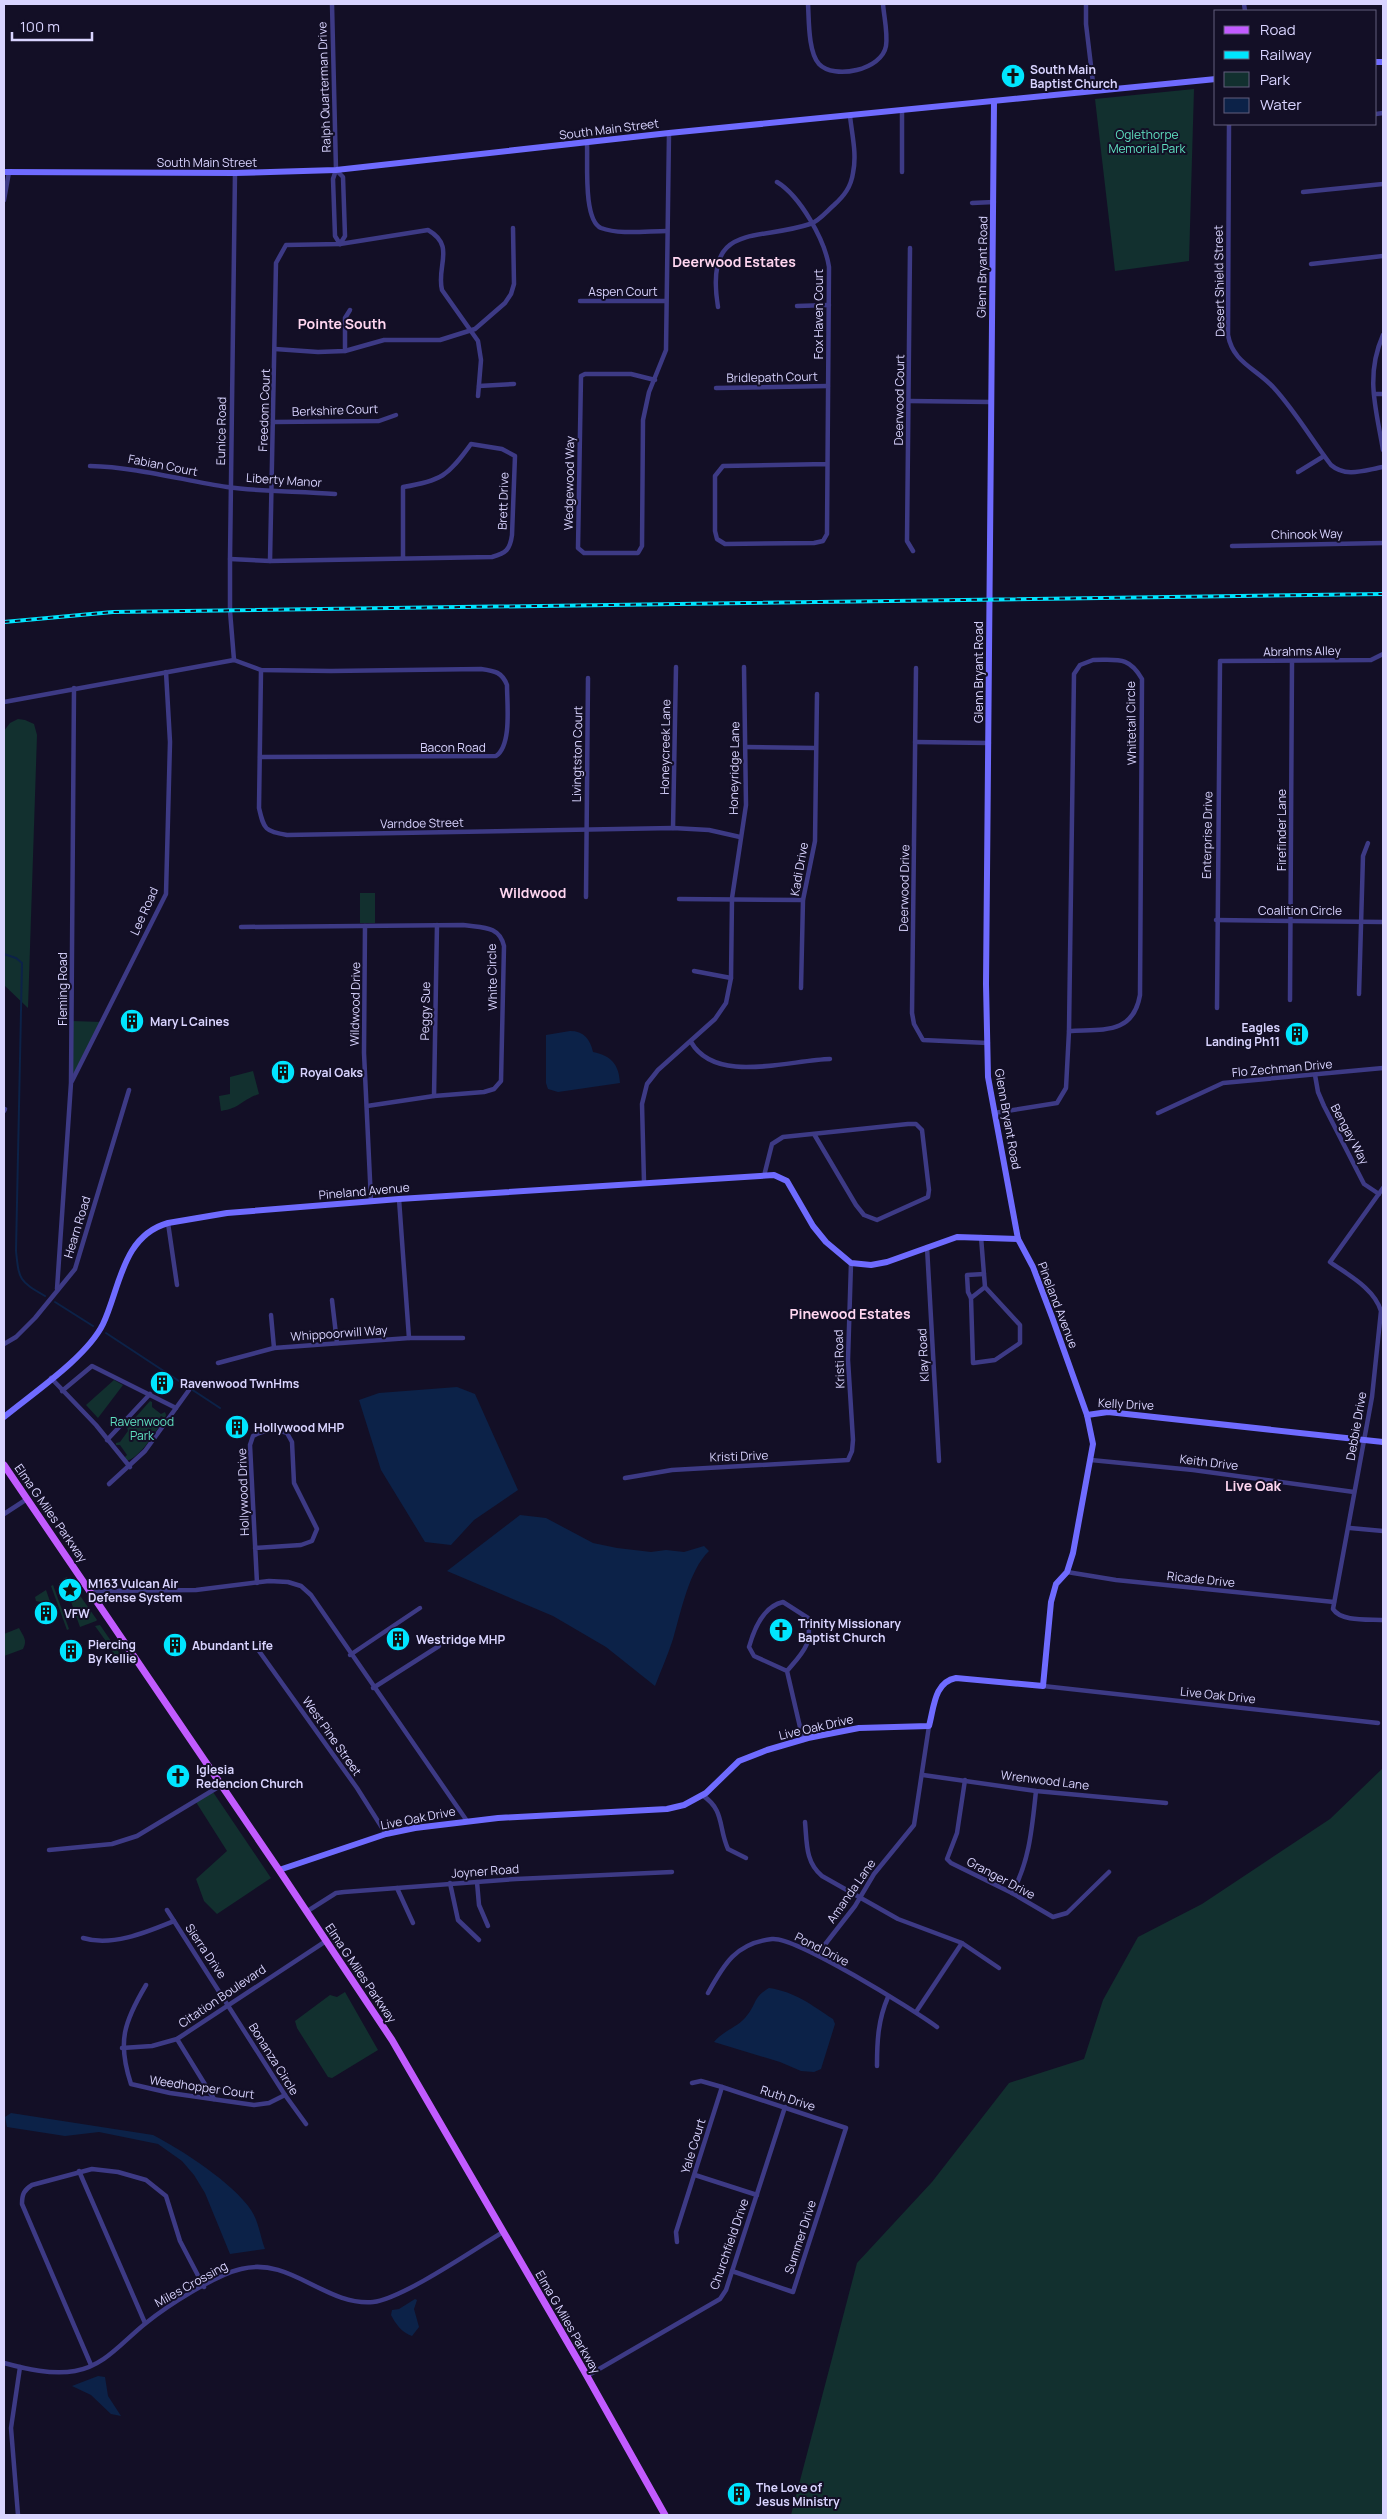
<svg xmlns="http://www.w3.org/2000/svg" width="1387" height="2519" font-family="Manrope,sans-serif">
	<style>
		.green { fill: #12302f }
		.water { fill: #0c2248 }
		.lines { fill: none; stroke-linecap: round; stroke-linejoin: round }
		.stream { stroke: #0c2248; stroke-width: 2 }
		.street { stroke: #3d3a85; stroke-width: 4.5 }
		.secondary { stroke: #6f6bff; stroke-width: 6 }
		.primary { stroke: #c25bff; stroke-width: 7 }
		.rail-casing { stroke: #00e5ff; stroke-width: 4 }
		.rail { stroke: #130f26; stroke-width: 2; stroke-dasharray: 5.5; stroke-linecap: butt }
		.labels { text-anchor: middle; dominant-baseline: central; stroke-width: 4; stroke-linejoin: round; paint-order: stroke }
		.poi-label { font-size: 12px; font-weight: bold; fill: #d9d4ff; stroke: #130f26; text-anchor: start }
		.street-label { font-size: 12px; fill: #d9d4ff; stroke: #130f26 }
		.park-label { font-size: 12px; fill: #5fe0c0; stroke: #130f26 }
		.neighbourhood-label { font-size: 14px; font-weight: bold; fill: #ffd6f0; stroke: #130f26 }
	</style>
	<rect width="100%" height="100%" fill="#130f26"/>
	<!-- green -->
	<g class="green">
		<path d="M1194,89L1189,261L1115,271L1095,99Z"/>
		<path d="M18,719L25,720L34,724L37,735L28,1008L4,985V731L10,723Z"/>
		<rect x="360" y="893" width="15" height="30"/>
		<path d="M72,1021L102,1022L75,1074H71Z"/>
		<path d="M253,1071L259,1094C241,1100 241,1108 221,1111L219,1096L230,1094V1077Z"/>
		<path d="M114,1380L123,1385L98,1418L86,1405Z"/>
		<path d="M150,1401L152,1402V1407L161,1414L165,1412L166,1415L165,1418L161,1416L155,1424L159,1427C151,1438 139,1458 126,1461L124,1458L127,1455L120,1445H116V1443L120,1442L128,1431L127,1427Z"/>
		<path d="M67,1577L97,1620L96,1621L80,1627L63,1579Z"/>
		<path d="M53,1585L69,1629L67,1630L51,1586Z"/>
		<path d="M46,1590L53,1610L48,1611L45,1603L36,1601L35,1597Z"/>
		<path d="M100,1625L120,1654L116,1656L109,1655L113,1651L95,1626Z"/>
		<path d="M19,1628C23,1636 28,1640 23,1649L4,1656V1634Z"/>
		<path d="M1383,1768V2515H791L857,2263L932,2182L1009,2083L1084,2059L1103,2000L1138,1937L1202,1904L1330,1819Z"/>
		<path d="M213,1792L271,1878L217,1914L204,1901L196,1879L227,1851L196,1802Z"/>
		<path d="M345,1992L378,2050L332,2078L328,2077L297,2028L295,2021L330,1995L337,1997Z"/>
	</g>
	<!-- water -->
	<g class="water">
		<path d="M570,1031C584,1031 590,1039 593,1052C612,1056 619,1065 620,1083L558,1092L548,1089L546,1083V1035Z"/>
		<path d="M457,1387L475,1394L518,1490L474,1520L451,1545L425,1542L381,1470L359,1400L379,1393Z"/>
		<path d="M520,1515L546,1518L593,1543L617,1548L651,1552L666,1550L684,1552L704,1546L709,1551C689,1570 681,1612 673,1639C668,1655 661,1670 655,1686L606,1647L553,1616L447,1571Z"/>
		<path d="M769,1988C796,1992 811,2005 833,2019L835,2024L821,2069L814,2072L801,2071L780,2062L714,2042C723,2031 737,2027 745,2018C757,2005 752,1998 769,1988Z"/>
		<path d="M11,2113L153,2135C182,2150 233,2183 251,2210C259,2222 260,2236 265,2249L230,2254L205,2193L194,2175L182,2161L158,2144L99,2132L65,2136L7,2127L5,2117Z"/>
		<path d="M415,2299L417,2300L414,2309L419,2327L412,2336C402,2333 395,2323 391,2315L392,2310L399,2309Z"/>
		<path d="M98,2376L105,2377L108,2396L121,2416L111,2414L91,2395L72,2386Z"/>
	</g>
	<g class="lines">
		<!-- stream -->
		<g class="stream">
			<path d="M4,954L16,958L22,963L16,1251C19,1280 19,1281 45,1296"/>
			<path d="M55,1302L93,1326"/>
			<path d="M106,1333L220,1408"/>
		</g>
		<!-- street -->
		<g class="street">
			<path d="M332,4L336,170L333,179L335,236L340,244"/>
			<path d="M808,4C809,19 808,52 819,64C834,80 882,70 886,46C888,33 884,17 883,4"/>
			<path d="M1086,4V24L1094,91"/>
			<path d="M1244,4L1245,11"/>
			<path d="M902,111V172"/>
			<path d="M1376,114L1383,113"/>
			<path d="M1229,124L1228,335C1233,363 1256,368 1274,388C1295,411 1312,440 1331,465C1346,478 1365,470 1383,467"/>
			<path d="M587,144C588,162 583,220 601,228C620,235 647,231 667,231"/>
			<path d="M336,170L343,177L345,236L340,244"/>
			<path d="M777,182C800,196 825,240 829,267L827,534L823,541L814,543L725,544L717,539L715,531V476L723,466L827,464"/>
			<path d="M1303,192L1383,184"/>
			<path d="M4,200L9,172"/>
			<path d="M972,203L994,202"/>
			<path d="M910,248L907,541L913,551"/>
			<path d="M1311,264L1383,256"/>
			<path d="M580,301H666"/>
			<path d="M797,306L829,305"/>
			<path d="M718,307C704,221 756,242 810,224C818,222 827,211 834,205C844,196 851,187 853,173C857,154 852,135 850,116"/>
			<path d="M1383,335C1365,376 1376,408 1383,450"/>
			<path d="M275,349L318,352L345,351L384,340H440L475,329L505,303L511,294L514,284L513,228"/>
			<path d="M345,351V318L350,310"/>
			<path d="M655,380L631,374H585L581,376L578,548L584,553H638L642,546L643,420L649,392L666,350L669,133"/>
			<path d="M479,386L514,384"/>
			<path d="M716,388L828,386"/>
			<path d="M1374,394H1383"/>
			<path d="M909,401L990,402"/>
			<path d="M274,422L379,421L396,415"/>
			<path d="M90,466C136,467 182,480 227,487C263,492 300,491 335,494"/>
			<path d="M1298,472L1324,456"/>
			<path d="M1232,546L1383,543"/>
			<path d="M230,559L270,561L492,557C506,553 510,550 512,535L515,456L502,449L471,444C448,476 441,481 403,487V558"/>
			<path d="M270,561L276,263L286,245L340,244L428,230C456,246 436,266 442,290L478,341L481,360L478,396"/>
			<path d="M234,660L261,670L331,671L481,669C495,671 502,672 507,685C507,704 512,745 496,756L260,757"/>
			<path d="M234,660L230,611V559L235,173"/>
			<path d="M1093,660C1118,660 1129,656 1142,679L1140,995C1133,1035 1103,1029 1069,1031L1074,674L1080,665Z"/>
			<path d="M916,668L912,1013L914,1024L923,1040L988,1043"/>
			<path d="M261,670L259,808C264,830 265,831 287,835L673,828L709,830L740,837"/>
			<path d="M4,702L234,660"/>
			<path d="M915,742L989,743"/>
			<path d="M746,747L815,748"/>
			<path d="M673,828L676,667"/>
			<path d="M586,897L588,678"/>
			<path d="M679,899L803,900"/>
			<path d="M1216,920L1383,922"/>
			<path d="M365,926L364,1053L371,1201"/>
			<path d="M241,927L463,925C482,928 499,925 504,946L501,1081L494,1089L484,1092L434,1096L367,1106"/>
			<path d="M694,971L731,978"/>
			<path d="M801,988L803,900L815,841L817,694"/>
			<path d="M1359,994L1363,856L1368,843"/>
			<path d="M1290,1000L1292,661"/>
			<path d="M1217,1008L1220,661L1371,660L1383,654"/>
			<path d="M691,1042C716,1085 789,1060 830,1059"/>
			<path d="M1315,1075L1318,1092L1324,1106L1364,1184L1379,1194"/>
			<path d="M72,1081L166,894L170,742L166,672"/>
			<path d="M434,1096L437,925"/>
			<path d="M4,1111L5,1109"/>
			<path d="M994,1113L1057,1103L1066,1088L1069,1031"/>
			<path d="M1158,1113L1223,1083L1383,1068"/>
			<path d="M764,1176L772,1144L783,1137L908,1124H916L922,1130L929,1190L928,1197L877,1220L864,1215L856,1205L814,1134"/>
			<path d="M644,1182L642,1104L647,1084L658,1070L715,1019L726,1003L731,978L732,898L746,805L744,667"/>
			<path d="M1383,1188L1330,1262C1348,1275 1374,1288 1381,1311L1372,1397L1333,1609C1341,1622 1369,1619 1383,1620"/>
			<path d="M399,1199L409,1338"/>
			<path d="M168,1223L177,1285"/>
			<path d="M981,1237L985,1287L971,1298L973,1363L995,1360L1020,1343V1325L985,1287"/>
			<path d="M927,1247L939,1461"/>
			<path d="M57,1289L71,1083L74,688"/>
			<path d="M971,1298L968,1292L967,1275L984,1274"/>
			<path d="M332,1300L337,1343"/>
			<path d="M271,1315L274,1348"/>
			<path d="M4,1344L16,1337L35,1318L75,1269L129,1090"/>
			<path d="M218,1363L274,1348L409,1338H463"/>
			<path d="M51,1378L96,1425L130,1467"/>
			<path d="M62,1391L92,1366L176,1408"/>
			<path d="M107,1440L150,1394"/>
			<path d="M1091,1460L1193,1470L1354,1492"/>
			<path d="M625,1478L672,1470L848,1460L852,1451L853,1440L848,1360L851,1263"/>
			<path d="M109,1484L145,1451L189,1390"/>
			<path d="M4,1514L27,1499"/>
			<path d="M1350,1528L1383,1531"/>
			<path d="M255,1548L301,1545L312,1541L317,1529L294,1483L292,1442L287,1433C275,1428 265,1430 253,1436L250,1445L257,1583"/>
			<path d="M1067,1572L1116,1580L1334,1602"/>
			<path d="M91,1591L196,1590L269,1581L288,1582L301,1586L311,1595L467,1821"/>
			<path d="M259,1651L357,1788L386,1834"/>
			<path d="M350,1655L420,1608"/>
			<path d="M787,1671C804,1651 812,1645 808,1618L783,1602C764,1606 754,1629 749,1647L754,1656L787,1671L803,1740"/>
			<path d="M1043,1686L1378,1723"/>
			<path d="M373,1688L439,1646"/>
			<path d="M923,1775L1036,1791L1166,1803"/>
			<path d="M965,1780L957,1833L947,1859L951,1863L1012,1893L1053,1917L1067,1913L1109,1872"/>
			<path d="M702,1795C725,1810 718,1827 728,1849L746,1858"/>
			<path d="M805,1822C807,1842 805,1862 822,1876L898,1919L962,1943L999,1968"/>
			<path d="M49,1850L112,1844L137,1836L220,1786"/>
			<path d="M477,1882L479,1905L488,1926"/>
			<path d="M450,1883L458,1920L479,1940"/>
			<path d="M397,1888L413,1923"/>
			<path d="M1012,1893C1030,1860 1032,1827 1036,1791"/>
			<path d="M167,1910L285,2095L306,2124"/>
			<path d="M306,1912L336,1893L344,1892L516,1879L672,1872"/>
			<path d="M83,1938C112,1947 147,1932 174,1921"/>
			<path d="M820,1956L823,1947L855,1906L874,1874L914,1825L929,1726"/>
			<path d="M146,1985C124,2022 117,2042 131,2084L170,2093L254,2105L269,2103L285,2095"/>
			<path d="M708,1993C724,1964 736,1943 772,1939C795,1936 914,2010 937,2027"/>
			<path d="M916,2012L962,1943"/>
			<path d="M177,2039L214,2099"/>
			<path d="M122,2048L152,2046L177,2039L326,1941"/>
			<path d="M877,2066C877,2041 878,2020 888,1997"/>
			<path d="M692,2083L701,2081L722,2087L846,2128L793,2292L732,2271"/>
			<path d="M79,2171L145,2323"/>
			<path d="M695,2175L757,2195"/>
			<path d="M677,2242L676,2232L722,2087"/>
			<path d="M4,2363C26,2369 52,2375 75,2371C105,2366 123,2341 146,2323C167,2306 215,2275 241,2269C290,2256 325,2306 373,2302C402,2299 475,2249 503,2232"/>
			<path d="M91,2365L22,2204C22,2194 24,2190 32,2185L92,2169L118,2172L146,2180L166,2196L180,2241L204,2287"/>
			<path d="M587,2376L720,2299L726,2290L785,2107"/>
			<path d="M18,2515L11,2428L20,2367"/>
		</g>
		<!-- secondary -->
		<g class="secondary">
			<path d="M1376,62H1383"/>
			<path d="M4,172L235,173L336,170L669,133L1216,79"/>
			<path d="M1087,1415L1108,1412L1383,1442"/>
			<path d="M4,1417C33,1393 87,1357 103,1324C120,1288 122,1236 168,1223L227,1213L399,1199L774,1175L787,1181L813,1226L826,1242L851,1263L871,1265L887,1262L957,1237L1018,1239"/>
			<path d="M279,1870L386,1834L415,1828L498,1818L667,1809L684,1805L706,1793L739,1761L767,1750L808,1738L859,1728L929,1726C934,1708 934,1682 956,1678L1043,1686L1051,1602L1056,1584L1067,1572L1073,1553L1093,1444L1087,1415L1052,1317L1033,1267L1018,1239L988,1077L986,984L994,102"/>
		</g>
		<!-- primary -->
		<path class="primary" d="M4,1465L279,1870L392,2040L583,2369L665,2515"/>
		<!-- rail casing -->
		<g class="rail-casing">
			<path id="rail" d="M4,622L113,612L1383,594"/>
		</g>
		<!-- rail -->
		<use href="#rail" class="rail"/>
	</g>
	<!-- icons -->
	<defs>
		<g id="church-disc" transform="scale(1.25)"><circle r="9.5" fill="#00e5ff" stroke="#130f26"/><path d="M-1.2-6h2.4v3.5h3.3v2.4h-3.3V6h-2.4V-.1h-3.3v-2.4h3.3Z" fill="#111"/></g>
		<g id="building-disc" transform="scale(1.25)"><circle r="9.5" fill="#00e5ff" stroke="#130f26"/><path d="M-4-6H4V6H1V3H-1V6H-4ZM-2.5-4.3h1.7v1.8h-1.7ZM.8-4.3h1.7v1.8H.8ZM-2.5-1h1.7V.8h-1.7ZM.8-1h1.7V.8H.8Z" fill="#111"/></g>
		<g id="sight-disc" transform="scale(1.25)"><circle r="9.5" fill="#00e5ff" stroke="#130f26"/><path d="M0-6L1.8-2.2L6-1.7L2.9 1.2L3.7 5.4L0 3.3L-3.7 5.4L-2.9 1.2L-6-1.7L-1.8-2.2Z" fill="#111"/></g>
	</defs>
	<g fill-rule="evenodd">
		<use href="#church-disc" x="1013" y="76"/>
		<use href="#building-disc" x="132" y="1021"/>
		<use href="#building-disc" x="1297" y="1034"/>
		<use href="#building-disc" x="283" y="1072"/>
		<use href="#building-disc" x="162" y="1383"/>
		<use href="#building-disc" x="237" y="1427"/>
		<use href="#sight-disc" x="70" y="1590"/>
		<use href="#building-disc" x="46" y="1613"/>
		<use href="#church-disc" x="781" y="1630"/>
		<use href="#building-disc" x="398" y="1639"/>
		<use href="#building-disc" x="175" y="1645"/>
		<use href="#building-disc" x="71" y="1651"/>
		<use href="#church-disc" x="178" y="1776"/>
		<use href="#building-disc" x="739" y="2494"/>
	</g>
	<g class="labels">
		<!-- poi labels -->
		<g class="poi-label">
			<text x="1030" y="69">South Main<tspan x="1030" dy="14">Baptist Church</tspan></text>
			<text x="150" y="1021">Mary L Caines</text>
			<text x="1280" y="1027" text-anchor="end">Eagles<tspan x="1280" dy="14">Landing Ph11</tspan></text>
			<text x="300" y="1072">Royal Oaks</text>
			<text x="180" y="1383">Ravenwood TwnHms</text>
			<text x="254" y="1427">Hollywood MHP</text>
			<text x="88" y="1583">M163 Vulcan Air<tspan x="88" dy="14">Defense System</tspan></text>
			<text x="64" y="1613">VFW</text>
			<text x="798" y="1623">Trinity Missionary<tspan x="798" dy="14">Baptist Church</tspan></text>
			<text x="416" y="1639">Westridge MHP</text>
			<text x="88" y="1644">Piercing<tspan x="88" dy="14">By Kellie</tspan></text>
			<text x="192" y="1645">Abundant Life</text>
			<text x="196" y="1769">Iglesia<tspan x="196" dy="14">Redencion Church</tspan></text>
			<text x="756" y="2487">The Love of<tspan x="756" dy="14">Jesus Ministry</tspan></text>
		</g>
		<!-- street labels -->
		<g class="street-label">
			<text transform="translate(324 87) rotate(-92)">Ralph Quarterman Drive</text>
			<text transform="translate(609 129) rotate(-7)">South Main Street</text>
			<text x="207" y="162">South Main Street</text>
			<text transform="translate(982 267) rotate(-89)">Glenn Bryant Road</text>
			<text transform="translate(1219 281) rotate(-91)">Desert Shield Street</text>
			<text x="623" y="291">Aspen Court</text>
			<text transform="translate(818 314) rotate(-90)">Fox Haven Court</text>
			<text transform="translate(772 377) rotate(-1)">Bridlepath Court</text>
			<text transform="translate(899 400) rotate(-89)">Deerwood Court</text>
			<text transform="translate(264 410) rotate(-88)">Freedom Court</text>
			<text transform="translate(335 410) rotate(-2)">Berkshire Court</text>
			<text transform="translate(221 431) rotate(-89)">Eunice Road</text>
			<text transform="translate(163 465) rotate(11)">Fabian Court</text>
			<text transform="translate(284 480) rotate(4)">Liberty Manor</text>
			<text transform="translate(569 483) rotate(-89)">Wedgewood Way</text>
			<text transform="translate(503 501) rotate(-88)">Brett Drive</text>
			<text transform="translate(1307 534) rotate(-1)">Chinook Way</text>
			<text transform="translate(1302 651) rotate(-1)">Abrahms Alley</text>
			<text transform="translate(978 672) rotate(-90)">Glenn Bryant Road</text>
			<text transform="translate(1131 723) rotate(-91)">Whitetail Circle</text>
			<text x="453" y="747">Bacon Road</text>
			<text transform="translate(665 747) rotate(-89)">Honeycreek Lane</text>
			<text transform="translate(577 754) rotate(-89)">Livingtston Court</text>
			<text transform="translate(734 768) rotate(-89)">Honeyridge Lane</text>
			<text transform="translate(422 823) rotate(-1)">Varndoe Street</text>
			<text transform="translate(1281 830) rotate(-90)">Firefinder Lane</text>
			<text transform="translate(1207 835) rotate(-89)">Enterprise Drive</text>
			<text transform="translate(799 869) rotate(-80)">Kadi Drive</text>
			<text transform="translate(904 888) rotate(-89)">Deerwood Drive</text>
			<text x="1300" y="910">Coalition Circle</text>
			<text transform="translate(144 911) rotate(-66)">Lee Road</text>
			<text transform="translate(492 977) rotate(-91)">White Circle</text>
			<text transform="translate(62 989) rotate(-90)">Fleming Road</text>
			<text transform="translate(355 1004) rotate(-89)">Wildwood Drive</text>
			<text transform="translate(425 1011) rotate(-89)">Peggy Sue</text>
			<text transform="translate(1282 1068) rotate(-5)">Flo Zechman Drive</text>
			<text transform="translate(1008 1119) rotate(80)">Glenn Bryant Road</text>
			<text transform="translate(1350 1134) rotate(62)">Bengay Way</text>
			<text transform="translate(364 1191) rotate(-5)">Pineland Avenue</text>
			<text transform="translate(77 1227) rotate(-73)">Hearn Road</text>
			<text transform="translate(1058 1305) rotate(69)">Pineland Avenue</text>
			<text transform="translate(339 1333) rotate(-4)">Whippoorwill Way</text>
			<text transform="translate(923 1355) rotate(-93)">Klay Road</text>
			<text transform="translate(839 1359) rotate(-92)">Kristi Road</text>
			<text transform="translate(1126 1404) rotate(3)">Kelly Drive</text>
			<text transform="translate(1356 1426) rotate(-80)">Debbie Drive</text>
			<text transform="translate(739 1456) rotate(-2)">Kristi Drive</text>
			<text transform="translate(1209 1462) rotate(7)">Keith Drive</text>
			<text transform="translate(243 1492) rotate(-92)">Hollywood Drive</text>
			<text transform="translate(51 1513) rotate(55)">Elma G Miles Parkway</text>
			<text transform="translate(1201 1579) rotate(6)">Ricade Drive</text>
			<text transform="translate(1218 1695) rotate(6)">Live Oak Drive</text>
			<text transform="translate(816 1727) rotate(-13)">Live Oak Drive</text>
			<text transform="translate(332 1736) rotate(55)">West Pine Street</text>
			<text transform="translate(1045 1780) rotate(7)">Wrenwood Lane</text>
			<text transform="translate(418 1818) rotate(-11)">Live Oak Drive</text>
			<text transform="translate(485 1871) rotate(-4)">Joyner Road</text>
			<text transform="translate(1001 1878) rotate(28)">Granger Drive</text>
			<text transform="translate(851 1891) rotate(-55)">Amanda Lane</text>
			<text transform="translate(822 1949) rotate(27)">Pond Drive</text>
			<text transform="translate(206 1951) rotate(56)">Sierra Drive</text>
			<text transform="translate(361 1973) rotate(56)">Elma G Miles Parkway</text>
			<text transform="translate(222 1996) rotate(-34)">Citation Boulevard</text>
			<text transform="translate(274 2059) rotate(58)">Bonanza Circle</text>
			<text transform="translate(202 2087) rotate(8)">Weedhopper Court</text>
			<text transform="translate(788 2098) rotate(18)">Ruth Drive</text>
			<text transform="translate(693 2146) rotate(-73)">Yale Court</text>
			<text transform="translate(800 2237) rotate(-72)">Summer Drive</text>
			<text transform="translate(729 2244) rotate(-71)">Churchfield Drive</text>
			<text transform="translate(191 2284) rotate(-29)">Miles Crossing</text>
			<text transform="translate(568 2322) rotate(60)">Elma G Miles Parkway</text>
		</g>
		<!-- park labels -->
		<g class="park-label">
			<text x="1147" y="134">Oglethorpe<tspan x="1147" dy="14">Memorial Park</tspan></text>
			<text x="142" y="1421">Ravenwood<tspan x="142" dy="14">Park</tspan></text>
		</g>
		<!-- neighbourhood labels -->
		<g class="neighbourhood-label">
			<text x="734" y="261">Deerwood Estates</text>
			<text x="342" y="323">Pointe South</text>
			<text x="533" y="892">Wildwood</text>
			<text x="850" y="1313">Pinewood Estates</text>
			<text x="1253" y="1485">Live Oak</text>
		</g>
	</g>
	<!-- border -->
	<rect width="1387" height="2519" fill="none" stroke="#d9d4ff" stroke-width="10"/>
	<!-- legend -->
	<rect x="1214" y="10" width="162" height="115" fill="#130f26" stroke="#625e7d"/>
	<rect x="1224" y="26" width="25" height="8" fill="#c25bff" stroke="#625e7d"/>
	<text x="1260" y="35" font-size="15" fill="#d9d4ff">Road</text>
	<rect x="1224" y="51" width="25" height="8" fill="#00e5ff" stroke="#625e7d"/>
	<text x="1260" y="60" font-size="15" fill="#d9d4ff">Railway</text>
	<rect x="1224" y="72" width="25" height="15" fill="#12302f" stroke="#625e7d"/>
	<text x="1260" y="85" font-size="15" fill="#d9d4ff">Park</text>
	<rect x="1224" y="98" width="25" height="15" fill="#0c2248" stroke="#625e7d"/>
	<text x="1260" y="110" font-size="15" fill="#d9d4ff">Water</text>
	<!-- scale -->
	<path d="M12 32v8h80v-8" fill="none" stroke="#d9d4ff" stroke-width="2.5"/>
	<text x="20" y="32" font-size="15" fill="#d9d4ff" stroke="#130f26" stroke-width="4" paint-order="stroke">100 m</text>
</svg>
